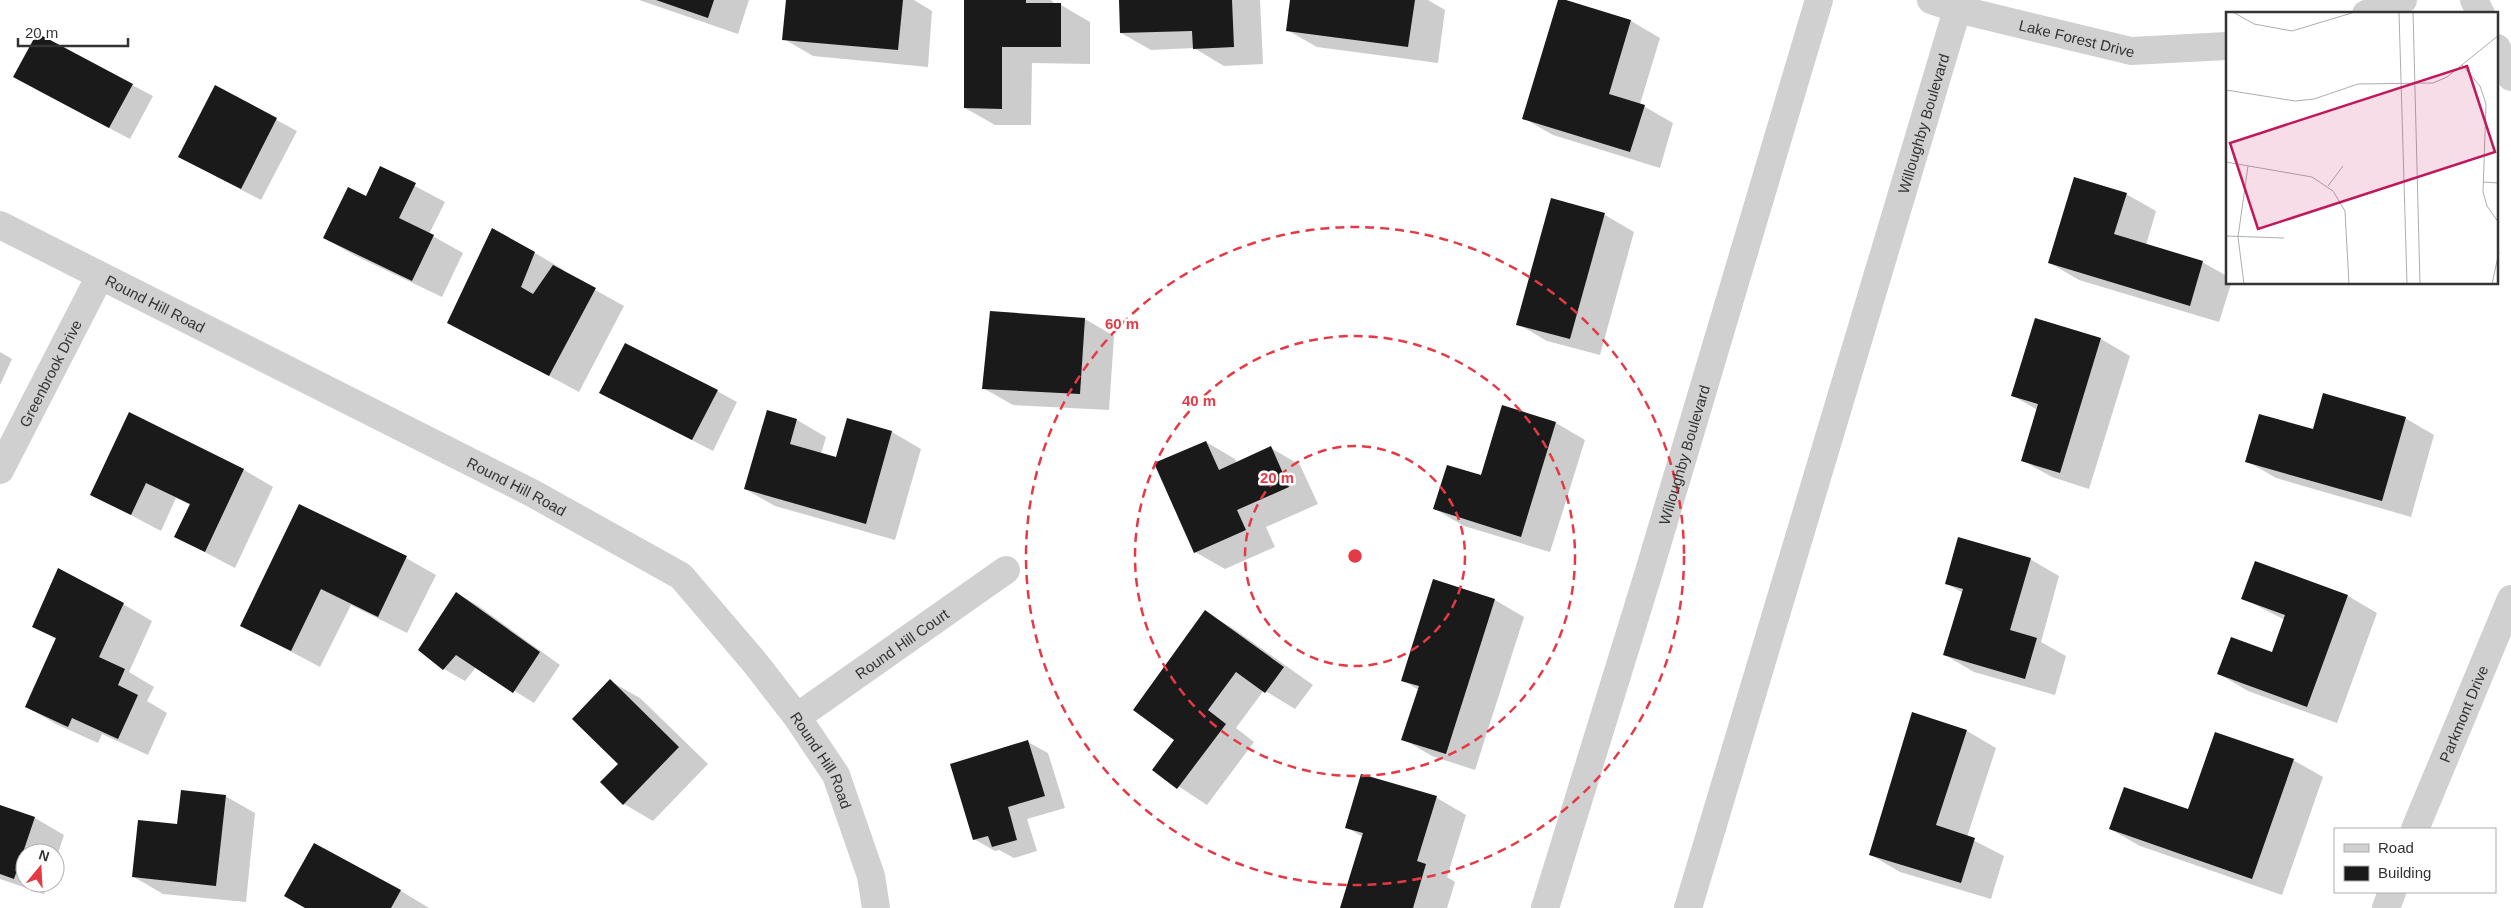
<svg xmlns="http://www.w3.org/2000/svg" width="2511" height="908" font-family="Helvetica,sans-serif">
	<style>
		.shadow { fill: #0003 }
		.building { fill: #1a1a1a }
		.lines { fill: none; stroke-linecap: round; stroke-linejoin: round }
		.minor { stroke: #d0d0d0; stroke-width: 28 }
		.tertiary { stroke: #d0d0d0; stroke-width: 28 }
		.ring { fill: none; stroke: #e63946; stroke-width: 2.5; stroke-dasharray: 9 6 }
		.labels { text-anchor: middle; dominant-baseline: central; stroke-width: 5; stroke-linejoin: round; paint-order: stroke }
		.street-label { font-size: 15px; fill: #333; stroke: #fff }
		.inset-road { fill: none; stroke: #adadad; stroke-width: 1 }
		.view { fill: #c2185b; fill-opacity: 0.15; stroke: #c2185b; stroke-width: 2.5 }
		.inset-edge { fill: none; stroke: #333; stroke-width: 2.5 }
		.centre { fill: #e63946; stroke: #fff; stroke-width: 2.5 }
		.ring-label { font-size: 15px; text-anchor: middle; font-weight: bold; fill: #e63946; stroke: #fff; stroke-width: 5; stroke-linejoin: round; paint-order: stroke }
	</style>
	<rect width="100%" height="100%" fill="#fff"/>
	<!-- shadow -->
	<g class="shadow">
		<path d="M639,0H749L738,34Z"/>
		<path d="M787,0H914L932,11L928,67L813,56L784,39Z"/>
		<path d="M965,0H1051L1055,4L1061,5L1090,22V64L1032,63L1031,125H995L965,108Z"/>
		<path d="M1120,0H1260L1263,64L1224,66L1194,48L1151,50L1121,33Z"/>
		<path d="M1291,0H1428L1445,10L1438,63L1317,47L1287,30Z"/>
		<path d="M1560,0L1631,21L1660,38L1640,104L1673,123L1660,168L1553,135L1523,118Z"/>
		<path d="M132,85L153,96L130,139L35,89Z"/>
		<path d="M215,87L297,131L261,200L200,168Z"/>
		<path d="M381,168L445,202L429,234L463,253L442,297L354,255L324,238L366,198Z"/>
		<path d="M2126,194L2156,211L2146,245L2202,262L2227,276V284H2231L2219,322L2079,280L2050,263Z"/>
		<path d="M1605,215L1634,232L1600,355L1547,341L1518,324Z"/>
		<path d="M535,253L564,270L563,272L624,306L579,392L449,322Z"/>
		<path d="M1085,319L1114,336L1109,410L1013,405L983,388Z"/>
		<path d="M2036,320L2101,339L2130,356L2089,489L2052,477L2022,460L2038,410L2013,396Z"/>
		<path d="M0,352L12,359L0,385Z"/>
		<path d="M717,391L737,402L713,451L601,393Z"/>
		<path d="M1503,406L1556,423L1585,440L1550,552L1464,526L1435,509L1481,476Z"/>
		<path d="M130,414L244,470L273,487L235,568L176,537L190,505L176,498L161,531L91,494Z"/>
		<path d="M2405,418L2434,435L2411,517L2276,478L2247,461L2313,431Z"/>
		<path d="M848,419L892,432L921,449L895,540L775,506L745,489L797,420L826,437L821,454L837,459Z"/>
		<path d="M1206,442L1235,459L1237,463L1271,448L1300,465L1318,504L1266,527L1275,547L1225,569L1195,552Z"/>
		<path d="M300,506L406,558L436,575L407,633L351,605L320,667L241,625Z"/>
		<path d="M2030,559L2059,576L2041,642L2066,656L2055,695L1974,672L1945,655L1963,593L1946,583Z"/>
		<path d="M2255,563L2348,596L2377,613L2337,723L2248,691L2219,674L2273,654L2285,620L2242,598Z"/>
		<path d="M1434,581L1495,600L1524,617L1475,770L1432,756L1403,739L1419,690L1402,680Z"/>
		<path d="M456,593L477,605L560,665L534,703L476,667L465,681L444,669L419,650Z"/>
		<path d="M123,604L152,621L129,672L154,687L147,701L167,713L148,755L102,734L98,743L56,724L27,707L57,640L33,626Z"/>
		<path d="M1205,612L1234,629L1313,685L1295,709L1264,690L1236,728L1254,742L1207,805L1154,770L1176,740Z"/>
		<path d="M610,681L640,698L708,764L653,821L624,804Z"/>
		<path d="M1967,731L1996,748L1967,837L2004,856L1991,899L1900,872L1871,855Z"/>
		<path d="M1028,742L1048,753L1065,808L1027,819L1037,851L1014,858L999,850L995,851L974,839Z"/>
		<path d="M2293,760L2323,777L2282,895L2140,846L2110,829L2189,811Z"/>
		<path d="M1362,775L1437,798L1466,815L1447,877L1455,882L1447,908H1341L1363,837L1346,827Z"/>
		<path d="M225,796L255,813L246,902L163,894L134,877Z"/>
		<path d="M0,806L35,818L64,835L55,862V853H25V883H48L44,894L0,879Z"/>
		<path d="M314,845L401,891L429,908H307Z"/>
	</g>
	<!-- building -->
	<g class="building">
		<path d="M656,0H714L708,18Z"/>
		<path d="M786,0H903L898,50L782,40Z"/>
		<path d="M964,0H1026V3H1061V47H1002V109L964,108Z"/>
		<path d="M1119,0H1232L1234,47L1193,49L1192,31L1120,33Z"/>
		<path d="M1290,0H1415L1408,47L1286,31Z"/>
		<path d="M1558,0H1566L1631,20L1609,94L1645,105L1630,152L1522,119Z"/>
		<path d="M37,33L133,84L109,128L13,77Z"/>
		<path d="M215,85L277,118L241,189L178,157Z"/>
		<path d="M380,166L416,183L399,218L434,235L412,281L323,238L348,187L366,196Z"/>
		<path d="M2074,177L2127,193L2114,234L2203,261L2190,306L2048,263Z"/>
		<path d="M1551,198L1605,213L1570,339L1516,325Z"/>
		<path d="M492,228L535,252L521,287L533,294L553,265L596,288L549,376L447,323Z"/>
		<path d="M990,311L1085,318L1080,394L982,389Z"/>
		<path d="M2035,318L2101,338L2060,473L2021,461L2038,404L2011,396Z"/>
		<path d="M625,343L718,390L692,440L599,393Z"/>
		<path d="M2323,393L2406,417L2382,501L2245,462L2259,414L2313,429Z"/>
		<path d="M1502,405L1556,422L1521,537L1433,509L1447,465L1481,475Z"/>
		<path d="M767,410L797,419L790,444L836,457L847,418L892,431L866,524L744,489Z"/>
		<path d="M129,412L244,469L205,552L174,537L190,504L146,483L131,515L90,495Z"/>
		<path d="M1206,441L1219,470L1271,446L1289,487L1237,510L1246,530L1194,553L1154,463Z"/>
		<path d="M299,504L407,556L378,617L321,589L291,651L240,626Z"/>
		<path d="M1958,537L2031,558L2010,630L2037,638L2025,679L1943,655L1963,589L1945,584Z"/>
		<path d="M2255,561L2348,595L2307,707L2217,674L2231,637L2272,652L2285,615L2241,599Z"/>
		<path d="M58,568L124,603L99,657L125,669L118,685L138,695L118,739L72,718L68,727L25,707L56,638L32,627Z"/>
		<path d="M1433,579L1495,599L1446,754L1401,740L1419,686L1401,681Z"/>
		<path d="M456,592L540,652L513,693L456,655L443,670L418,650Z"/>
		<path d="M1205,610L1284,667L1265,693L1236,672L1208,710L1226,724L1177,789L1152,770L1174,740L1133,710Z"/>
		<path d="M610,679L679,747L623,805L600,782L618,764L572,719Z"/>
		<path d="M1912,712L1967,730L1936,825L1975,838L1961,883L1869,855Z"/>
		<path d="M2215,732L2294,759L2252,879L2109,829L2124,787L2188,809Z"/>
		<path d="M1028,740L1045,796L1008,807L1017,840L992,847L988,836L973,840L950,764Z"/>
		<path d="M1361,774L1437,796L1417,861L1426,864L1413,908H1340L1363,833L1345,828Z"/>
		<path d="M181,790L226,795L216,886L132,877L138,820L177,824Z"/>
		<path d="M0,805L35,817L14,879L0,874Z"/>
		<path d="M314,843L401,890L391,908H305L284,896Z"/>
	</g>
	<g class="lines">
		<!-- minor -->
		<g class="minor">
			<path id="s1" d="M1931,0L1957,9L2131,51L2227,46"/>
			<path d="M2474,0L2481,14"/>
			<path d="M2366,14L2403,0"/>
			<path d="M2497,48L2511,77"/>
			<path id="s2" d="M0,225L532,493L681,576L756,664L797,717L836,775L871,876L876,908"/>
			<path id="s3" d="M0,470L100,276"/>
			<path id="s4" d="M797,717L1006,570"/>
			<path id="s5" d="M2415,829L2511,599"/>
			<path d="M2386,908L2392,892"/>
		</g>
		<!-- tertiary -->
		<g class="tertiary">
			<path id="s6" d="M1545,908L1647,578L1819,0"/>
			<path id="s7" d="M1688,908L1960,0"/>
		</g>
	</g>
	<!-- distance rings -->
	<g class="ring">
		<circle cx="1355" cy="556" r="110"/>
		<circle cx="1355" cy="556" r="220"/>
		<circle cx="1355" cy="556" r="329"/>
	</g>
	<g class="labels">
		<!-- street labels -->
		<g class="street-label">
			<text stroke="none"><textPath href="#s1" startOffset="151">Lake Forest Drive</textPath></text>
			<text stroke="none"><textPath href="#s7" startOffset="819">Willoughby Boulevard</textPath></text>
			<text stroke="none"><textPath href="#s2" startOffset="174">Round Hill Road</textPath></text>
			<text stroke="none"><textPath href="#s3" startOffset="109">Greenbrook Drive</textPath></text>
			<text stroke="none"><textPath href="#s6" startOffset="474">Willoughby Boulevard</textPath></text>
			<text stroke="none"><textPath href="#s2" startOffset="579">Round Hill Road</textPath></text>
			<text stroke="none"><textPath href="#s4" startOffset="128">Round Hill Court</textPath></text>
			<text stroke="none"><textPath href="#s5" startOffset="125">Parkmont Drive</textPath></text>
			<text stroke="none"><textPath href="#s2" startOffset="999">Round Hill Road</textPath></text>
		</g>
	</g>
	<!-- overview -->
	<g transform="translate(2226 12)">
		<rect width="272" height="272" fill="#fff"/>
		<path class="inset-road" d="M7,0L28,12L66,19L129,0M173,0L181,272M187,0L194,272M236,53L254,74L260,92L257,180L261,194L273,211M0,78L69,89L88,87L132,72L207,71L221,65L273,23M0,150L86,165L107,179L119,199L123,272M257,170L273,171M102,174L117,154M0,224L58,226M18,272L12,225L22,154M266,272L273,240"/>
		<path class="view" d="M241,54L269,140L32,217L4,131Z"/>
		<rect width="272" height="272" class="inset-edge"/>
	</g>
	<circle cx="1355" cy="556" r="8" class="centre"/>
	<g class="ring-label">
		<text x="1122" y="329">60 m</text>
		<text x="1199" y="406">40 m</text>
		<text x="1277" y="483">20 m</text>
	</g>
	<!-- legend -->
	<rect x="2334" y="828" width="162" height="65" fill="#ffffff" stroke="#adadad"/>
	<rect x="2344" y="844" width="25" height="8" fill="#d0d0d0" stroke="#adadad"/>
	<text x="2378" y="853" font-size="15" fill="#333333">Road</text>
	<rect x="2344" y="866" width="25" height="15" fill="#1a1a1a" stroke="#adadad"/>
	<text x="2378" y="878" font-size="15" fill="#333333">Building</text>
	<!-- north arrow -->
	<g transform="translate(40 868) rotate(18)"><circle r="24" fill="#ffffff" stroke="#adadad"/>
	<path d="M0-4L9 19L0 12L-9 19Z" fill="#e63946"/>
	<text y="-8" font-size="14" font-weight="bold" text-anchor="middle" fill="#333333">N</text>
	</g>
	<!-- scale -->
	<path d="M18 38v8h110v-8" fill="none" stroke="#333333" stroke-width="2.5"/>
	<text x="25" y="38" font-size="15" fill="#333333" stroke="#ffffff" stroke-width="4" paint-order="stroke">20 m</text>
</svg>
